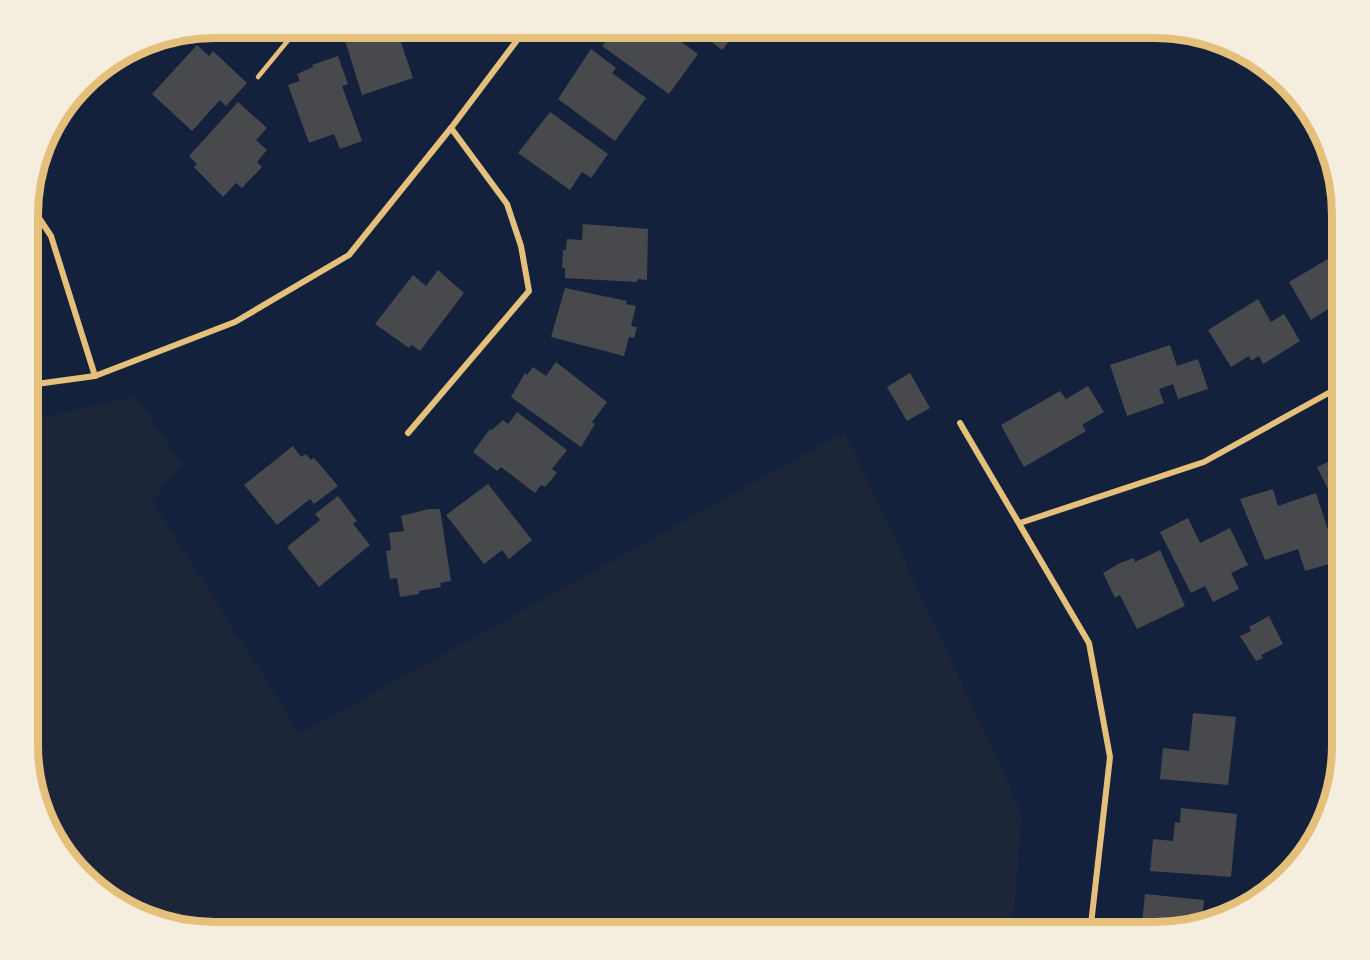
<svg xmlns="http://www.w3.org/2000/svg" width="1370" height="960" font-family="'Varela Round',sans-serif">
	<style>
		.green { fill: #1d2539 }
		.building { fill: #48494c }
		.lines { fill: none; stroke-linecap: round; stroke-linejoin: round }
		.service { stroke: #e5c07b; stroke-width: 4.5 }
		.minor { stroke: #e5c07b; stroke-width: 6 }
		.rim { fill: none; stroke: #e5c07b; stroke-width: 8 }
	</style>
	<rect width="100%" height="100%" fill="#14213d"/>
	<!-- green -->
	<path class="green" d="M136,396L182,464L152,501L300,734L845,432L1022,813L1012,933H203L154,923L101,894L52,840L29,770V418L45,417Z"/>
	<!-- building -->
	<g class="building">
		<path d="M355,27H405L408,36L400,39L413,78L362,95L342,31Z"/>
		<path d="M610,27H661L698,54L669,94L602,46L611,34L607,31Z"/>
		<path d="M693,27H736L737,31L722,50Z"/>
		<path d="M197,45L209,56L213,51L247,83L226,106L220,100L192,131L152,94Z"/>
		<path d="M591,49L616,68L612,73L646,98L615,141L558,99Z"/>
		<path d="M338,56L348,84L342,86L362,141L340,149L334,134L309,143L288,85L300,81L297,74L313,67L312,65Z"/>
		<path d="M238,102L267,128L256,140L267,150L257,162L262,167L242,188L236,183L223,197L194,167L197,164L189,156Z"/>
		<path d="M550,112L608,154L591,178L582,172L570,190L518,153Z"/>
		<path d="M583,224L648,229L647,280L638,279L637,282L565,278V268H562L563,250H566L567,239L582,240Z"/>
		<path d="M1343,250V317L1335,322L1328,309L1311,320L1289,282Z"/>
		<path d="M438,270L464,293L420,351L412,345L409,348L375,324L413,275L426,286Z"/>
		<path d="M565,288L627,301L626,304L636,306L631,326L637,327L634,338L629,337L624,356L551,337Z"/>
		<path d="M1258,299L1271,322L1284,314L1300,341L1263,364L1259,356L1251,361L1249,356L1231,367L1208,330Z"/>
		<path d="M1170,345L1177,366L1198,359L1208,389L1178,399L1173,384L1159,389L1164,403L1127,416L1110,365Z"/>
		<path d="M556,362L607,402L592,422L595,424L581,447L511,397L525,373L527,375L533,367L546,376Z"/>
		<path d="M910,373L930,408L907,421L887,387Z"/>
		<path d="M1088,386L1104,412L1082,425L1086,431L1024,467L1001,425L1060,391L1066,399Z"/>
		<path d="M517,412L567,450L552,469L557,473L545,487L541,485L535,493L501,467L497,471L473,452L490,429L492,430L503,420L508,424Z"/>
		<path d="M293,446L301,457L306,454L311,460L314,458L338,486L314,504L310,499L277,525L244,485Z"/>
		<path d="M1343,455V519L1317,467Z"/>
		<path d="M488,484L532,540L509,559L502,550L484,564L446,515Z"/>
		<path d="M1273,489L1278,506L1316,493L1329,533L1334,532L1343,560L1305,571L1298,549L1265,560L1240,499Z"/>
		<path d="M338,496L357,521L353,524L370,545L319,587L287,547L320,520L315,514Z"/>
		<path d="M429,509H440L451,581L440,583L441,587L419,591V594L400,597L397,578L390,579L386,551L391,550L389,533L404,531L401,516Z"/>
		<path d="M1188,518L1200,543L1230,528L1248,565L1231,573L1239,589L1213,602L1205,586L1191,593L1160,532Z"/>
		<path d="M1160,550L1185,606L1137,629L1120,595L1115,598L1103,573L1120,563L1134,558L1135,562Z"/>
		<path d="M1269,616L1283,644L1261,655L1263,658L1256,661L1240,636L1251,631L1249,627Z"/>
		<path d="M1193,713L1236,717L1228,785L1160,779L1163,748L1189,751Z"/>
		<path d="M1181,808L1237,814L1231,877L1150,871L1153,839L1173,841L1175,822L1180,823Z"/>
		<path d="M1145,894L1204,900L1202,922L1156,933H1141Z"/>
	</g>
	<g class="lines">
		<!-- service -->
		<path class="service" d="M258,77L299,27"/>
		<!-- minor -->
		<g class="minor">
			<path d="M29,203L51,236L95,376"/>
			<path d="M29,385L95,376L235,322L349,255L451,128L527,27"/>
			<path d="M960,423L1089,643L1110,757L1090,933"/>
			<path d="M408,433L529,291L521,246L507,204L451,128"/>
			<path d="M1020,523L1204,462L1343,385"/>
		</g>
	</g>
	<!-- crop -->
	<path d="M0 0H1370V960H0ZM215 38H1155A177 177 0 0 1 1332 215V745A177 177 0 0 1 1155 922H215A177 177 0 0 1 38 745V215A177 177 0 0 1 215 38Z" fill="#f5edde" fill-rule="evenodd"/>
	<path class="rim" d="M215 38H1155A177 177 0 0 1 1332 215V745A177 177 0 0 1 1155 922H215A177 177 0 0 1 38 745V215A177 177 0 0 1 215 38Z"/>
</svg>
